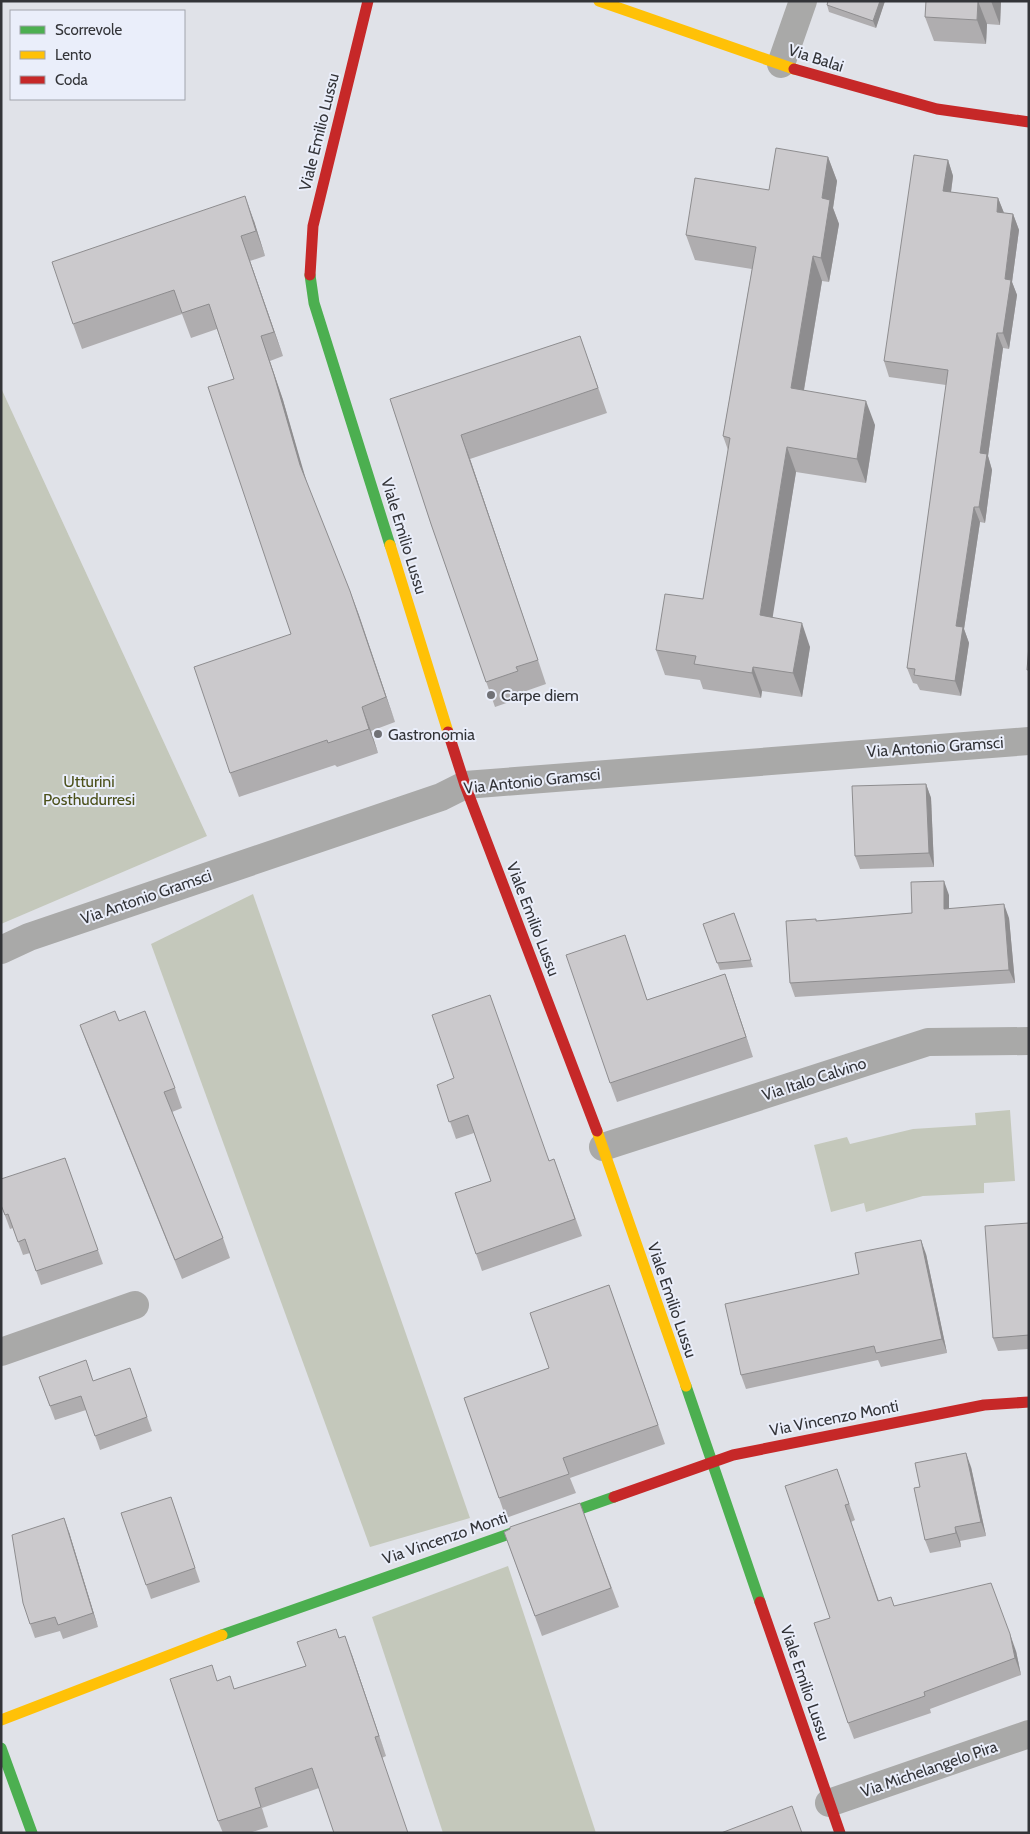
<svg xmlns="http://www.w3.org/2000/svg" width="1030" height="1834" font-family="Cabin,sans-serif">
	<style>
		.green { fill: #c4c8bb }
		.lines { fill: none; stroke-linecap: round; stroke-linejoin: round }
		.street { stroke: #a9a9a8; stroke-width: 28 }
		.fast { stroke: #4caf50; stroke-width: 11 }
		.slow { stroke: #ffc107; stroke-width: 11 }
		.jam { stroke: #c62828; stroke-width: 11 }
		.wall { fill: #afadaf }
		.shaded-wall { fill: #8e8d8f }
		.building { fill: #cbc9cc; stroke: #8e8d8f }
		.poi-dot { fill: #707176; stroke: #eaeefa; stroke-width: 2 }
		.labels { text-anchor: middle; dominant-baseline: central; stroke-width: 4; stroke-linejoin: round; paint-order: stroke }
		.street-label { font-size: 16px; fill: #333438; stroke: #eaeefa }
		.poi-label { font-size: 16px; fill: #333438; stroke: #eaeefa; text-anchor: start }
		.park-label { font-size: 16px; fill: #4c511b; stroke: #eaeefa }
	</style>
	<rect width="100%" height="100%" fill="#e0e2e8"/>
	<!-- green -->
	<g class="green">
		<path d="M1,388L207,836L1,924Z"/>
		<path d="M253,894L470,1518L370,1547L151,944Z"/>
		<path d="M1010,1110L1015,1181L984,1183V1193L923,1196L866,1212L864,1203L831,1212L814,1145L847,1137L850,1144L913,1129L976,1125L975,1113Z"/>
		<path d="M508,1566L596,1833H443L372,1617Z"/>
	</g>
	<g class="lines">
		<!-- street -->
		<g class="street">
			<path d="M781,64L803,1"/>
			<path d="M1,950L29,937L441,797L465,785L1029,741"/>
			<path d="M603,1147L928,1042L1029,1041"/>
			<path d="M1,1352L135,1305"/>
			<path d="M829,1803L1029,1734"/>
		</g>
		<!-- fast -->
		<g class="fast">
			<path d="M310,275L314,303L390,545"/>
			<path d="M686,1386L760,1602"/>
			<path d="M222,1635L614,1497"/>
			<path d="M1,1748L32,1833"/>
		</g>
		<!-- slow -->
		<g class="slow">
			<path d="M599,1L794,69"/>
			<path d="M390,545L448,732"/>
			<path d="M597,1131L686,1386"/>
			<path d="M1,1720L222,1635"/>
		</g>
		<!-- jam -->
		<g class="jam">
			<path d="M794,69L937,109L1029,122"/>
			<path d="M310,275L313,226L368,1"/>
			<path d="M448,732L465,785L597,1131"/>
			<path d="M614,1497L733,1455L984,1405L1029,1402"/>
			<path d="M760,1602L840,1833"/>
		</g>
	</g>
	<!-- wall -->
	<g class="wall">
		<path d="M828,1H885L876,28L829,12L827,5Z"/>
		<path d="M926,1H1001L1000,25L987,24L986,44L934,41L925,17Z"/>
		<path d="M828,157L837,181L833,208L839,224L829,282L822,281L804,390L875,425L866,483L796,472L772,617L810,647L802,697L762,691L761,698L703,689L700,680L665,675L656,650L703,599L728,450L723,436L752,269L695,260L686,235L769,190Z"/>
		<path d="M948,160L953,176L951,192L998,198L1004,213L1013,214L1019,230L1012,282L1017,295L1009,349L1003,348L988,456L992,470L985,523L980,522L964,629L969,643L961,696L920,690L917,684L913,683L907,668L946,385L889,377L884,361Z"/>
		<path d="M254,221L265,256L250,261L283,356L270,361L283,400L306,482L350,591L395,722L371,731L378,753L337,767L335,765L239,797L230,773L291,634L234,379L217,329L191,338L182,314L82,349L73,324Z"/>
		<path d="M589,361L607,413L470,459L546,684L526,691L527,696L495,707L431,524L390,399Z"/>
		<path d="M926,784L931,798L934,867L860,869L855,856Z"/>
		<path d="M949,895V909L1009,918L1015,983L795,997L790,983L817,921L912,913Z"/>
		<path d="M734,913L753,967L720,970L703,924Z"/>
		<path d="M625,935L647,1000L725,974L753,1057L617,1102L610,1083Z"/>
		<path d="M119,1021L175,1088L182,1108L172,1112L223,1238L230,1258L182,1279L87,1044L80,1025Z"/>
		<path d="M437,1085L549,1161L554,1159L582,1236L482,1271L455,1193L491,1181L474,1133L456,1139Z"/>
		<path d="M65,1158L103,1264L41,1285L30,1253L23,1255L13,1228L10,1229L1,1205Z"/>
		<path d="M1029,1223V1349L998,1351L993,1338Z"/>
		<path d="M926,1254L947,1353L881,1367L878,1360L746,1389L741,1375L859,1274Z"/>
		<path d="M609,1285L665,1444L570,1478L576,1493L506,1518L464,1398L549,1368Z"/>
		<path d="M130,1368L152,1431L100,1450L86,1410L55,1420L39,1377L93,1381Z"/>
		<path d="M971,1467L986,1536L960,1541L961,1547L930,1553L925,1540L920,1487Z"/>
		<path d="M837,1469L855,1520L851,1522L879,1601L894,1606L1016,1651L1021,1675L930,1709L931,1713L854,1739L848,1723L830,1618Z"/>
		<path d="M171,1497L200,1582L151,1599L121,1513Z"/>
		<path d="M580,1503L619,1607L542,1636L504,1532Z"/>
		<path d="M69,1532L98,1627L63,1639L60,1631L35,1638L30,1624Z"/>
		<path d="M336,1629L339,1638L352,1655L386,1756L319,1788L262,1808L268,1827L249,1833H223L218,1821V1680L235,1689L306,1666Z"/>
	</g>
	<!-- shaded-wall -->
	<g class="shaded-wall">
		<path d="M880,1H885L876,28L873,21Z"/>
		<path d="M978,1L987,24L986,44L977,20Z"/>
		<path d="M991,1H1001L1000,25Z"/>
		<path d="M828,157L837,181L833,208L839,224L829,282L821,258L822,198Z"/>
		<path d="M948,160L953,176L949,207L943,191Z"/>
		<path d="M245,196L254,221L265,256L256,231Z"/>
		<path d="M998,198L1004,213L997,212Z"/>
		<path d="M1013,214L1019,230L1012,282L1017,295L1009,349L1003,333L1005,279Z"/>
		<path d="M241,236L250,261L283,356L274,332Z"/>
		<path d="M813,256L822,281L800,413L791,388Z"/>
		<path d="M997,333L1003,348L988,456L992,470L985,523L979,507L980,453Z"/>
		<path d="M261,336L283,400L309,490L300,465Z"/>
		<path d="M866,401L875,425L866,483L857,459Z"/>
		<path d="M461,435L470,459L546,684L538,660Z"/>
		<path d="M787,447L796,472L769,640L760,615Z"/>
		<path d="M974,507L980,522L964,629L969,643L961,696L955,681L956,626Z"/>
		<path d="M350,591L359,615L395,722L386,697Z"/>
		<path d="M802,623L810,647L802,697L793,673Z"/>
		<path d="M753,667L762,691L761,698L752,673Z"/>
		<path d="M362,707L371,731L378,753L369,729Z"/>
		<path d="M926,784L931,798L934,867L929,853Z"/>
		<path d="M944,881L949,895V923L944,909Z"/>
		<path d="M1004,904L1009,918L1015,983L1009,970Z"/>
		<path d="M725,974L732,994L753,1057L746,1037Z"/>
		<path d="M921,1240L926,1254L947,1353L942,1339Z"/>
		<path d="M966,1453L971,1467L986,1536L981,1522Z"/>
		<path d="M64,1518L69,1532L98,1627L93,1613Z"/>
		<path d="M955,1527L960,1541L961,1547L956,1533Z"/>
		<path d="M1010,1634L1016,1651L1021,1675L1015,1658Z"/>
		<path d="M345,1636L352,1655L386,1756L379,1736Z"/>
	</g>
	<!-- building -->
	<g class="building">
		<path d="M828,1H880L873,21L827,5Z"/>
		<path d="M926,1H978L977,20L925,17Z"/>
		<path d="M776,148L828,157L822,198L830,200L821,258L813,256L791,388L866,401L857,459L787,447L760,615L802,623L793,673L753,667L752,673L694,664L696,656L656,650L665,594L703,599L730,438L723,436L756,247L686,235L695,178L769,190Z"/>
		<path d="M914,155L948,160L943,191L998,198L997,212L1013,214L1005,279L1011,280L1003,333H997L980,453L987,454L979,507H974L956,626L963,627L955,681L914,675L915,669L907,668L948,370L884,361Z"/>
		<path d="M245,196L256,231L241,236L274,332L261,336L274,375L300,465L350,591L386,697L362,707L369,729L328,743L327,740L230,773L194,667L291,634L208,387L234,379L209,304L182,313L174,290L73,324L52,262Z"/>
		<path d="M580,336L598,388L461,435L538,660L516,667L518,671L486,682L431,524L390,399Z"/>
		<path d="M1029,645V670H1027Z"/>
		<path d="M926,784L929,853L855,856L852,786Z"/>
		<path d="M944,881V909L1004,904L1009,970L790,983L786,921L816,919V921L912,913L911,882Z"/>
		<path d="M734,913L751,960L717,963L703,924Z"/>
		<path d="M625,935L647,1000L725,974L746,1037L610,1083L566,955Z"/>
		<path d="M490,995L549,1161L554,1159L575,1219L476,1254L455,1193L491,1181L468,1115L449,1122L437,1085L454,1078L432,1015Z"/>
		<path d="M115,1011L119,1021L145,1011L175,1088L164,1092L223,1238L175,1260L80,1025Z"/>
		<path d="M65,1158L98,1250L36,1271L25,1239L18,1242L8,1214L5,1215L1,1205V1179Z"/>
		<path d="M1029,1223V1335L993,1338L985,1226Z"/>
		<path d="M921,1240L942,1339L876,1353L874,1346L741,1375L725,1304L859,1274L855,1253Z"/>
		<path d="M609,1285L658,1425L563,1458L569,1474L499,1498L464,1398L549,1368L530,1313Z"/>
		<path d="M86,1360L93,1381L130,1368L147,1417L95,1436L81,1396L50,1406L39,1377Z"/>
		<path d="M966,1453L981,1522L955,1527L956,1533L925,1540L914,1488L920,1487L915,1463Z"/>
		<path d="M837,1469L849,1504L845,1505L878,1601L891,1597L894,1606L991,1583L1010,1634L1015,1658L924,1692L925,1696L848,1723L814,1623L830,1618L785,1486Z"/>
		<path d="M171,1497L195,1568L146,1585L121,1513Z"/>
		<path d="M580,1503L611,1588L535,1616L504,1532L510,1529V1527Z"/>
		<path d="M64,1518L93,1613L58,1625L55,1617L30,1624L23,1603L12,1535Z"/>
		<path d="M336,1629L339,1638L345,1636L379,1736L375,1737L408,1833H334L312,1768L255,1788L261,1807L218,1821L170,1679L212,1665L217,1681L230,1676L234,1689L306,1666L297,1642Z"/>
		<path d="M792,1806L802,1833H721Z"/>
	</g>
	<!-- markers -->
	<g class="poi-dot">
		<circle cx="491" cy="695" r="5"/>
		<circle cx="378" cy="734" r="5"/>
	</g>
	<g class="labels">
		<!-- street labels -->
		<g class="street-label">
			<text transform="translate(816 58) rotate(18)">Via Balai</text>
			<text transform="translate(319 132) rotate(-76)">Viale Emilio Lussu</text>
			<text transform="translate(404 536) rotate(73)">Viale Emilio Lussu</text>
			<text transform="translate(935 747) rotate(-4)">Via Antonio Gramsci</text>
			<text transform="translate(532 781) rotate(-6)">Via Antonio Gramsci</text>
			<text transform="translate(146 897) rotate(-19)">Via Antonio Gramsci</text>
			<text transform="translate(533 919) rotate(69)">Viale Emilio Lussu</text>
			<text transform="translate(814 1079) rotate(-18)">Via Italo Calvino</text>
			<text transform="translate(672 1300) rotate(71)">Viale Emilio Lussu</text>
			<text transform="translate(834 1418) rotate(-11)">Via Vincenzo Monti</text>
			<text transform="translate(445 1538) rotate(-19)">Via Vincenzo Monti</text>
			<text transform="translate(805 1683) rotate(71)">Viale Emilio Lussu</text>
			<text transform="translate(929 1769) rotate(-19)">Via Michelangelo Pira</text>
		</g>
		<!-- poi labels -->
		<g class="poi-label">
			<text x="501" y="695">Carpe diem</text>
			<text x="388" y="734">Gastronomia</text>
		</g>
		<!-- park labels -->
		<g class="park-label">
			<text x="89" y="781">Utturini<tspan x="89" dy="18">Posthudurresi</tspan></text>
		</g>
	</g>
	<!-- border -->
	<rect width="1030" height="1834" fill="none" stroke="#333438" stroke-width="5"/>
	<!-- legend -->
	<rect x="10" y="10" width="175" height="90" fill="#eaeefa" stroke="#a1a4ac"/>
	<rect x="20" y="26" width="25" height="8" fill="#4caf50" stroke="#a1a4ac"/>
	<text x="55" y="35" font-size="15" fill="#333438">Scorrevole</text>
	<rect x="20" y="51" width="25" height="8" fill="#ffc107" stroke="#a1a4ac"/>
	<text x="55" y="60" font-size="15" fill="#333438">Lento</text>
	<rect x="20" y="76" width="25" height="8" fill="#c62828" stroke="#a1a4ac"/>
	<text x="55" y="85" font-size="15" fill="#333438">Coda</text>
</svg>
